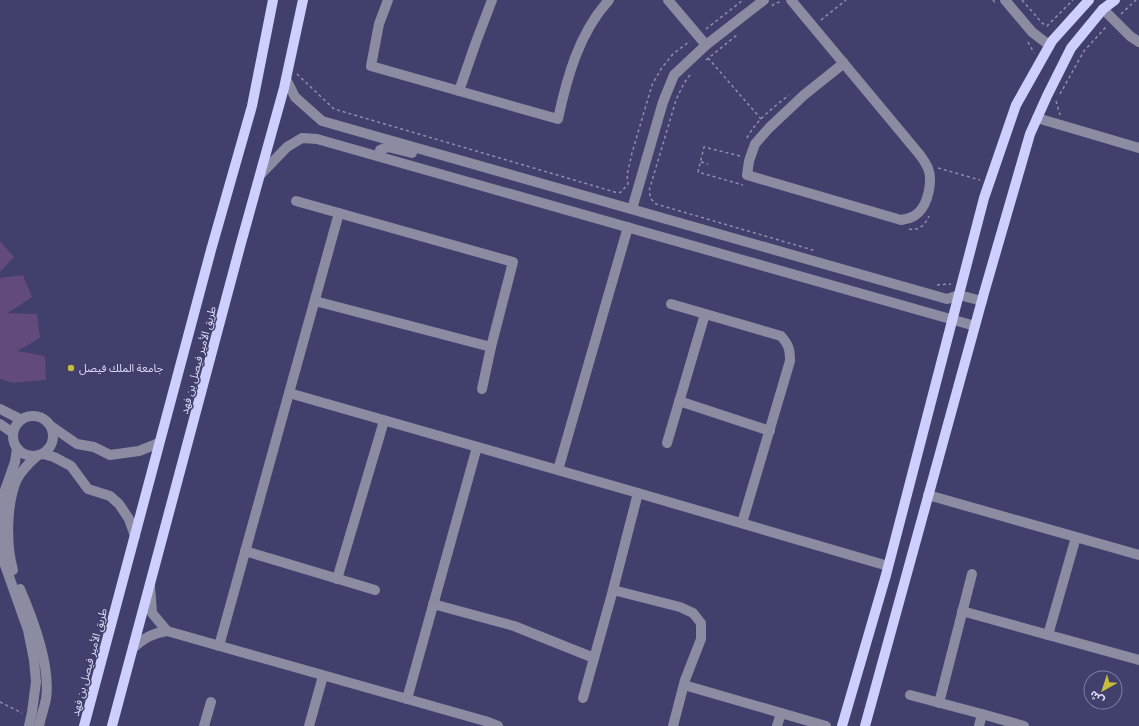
<svg xmlns="http://www.w3.org/2000/svg" width="1139" height="726" font-family="'Titillium Web','Noto Sans Arabic',sans-serif">
	<style>
		.building { fill: #624a7c }
		.lines { fill: none; stroke-linecap: round; stroke-linejoin: round }
		.path { stroke: #8f8eb2; stroke-width: 1.5; stroke-dasharray: 3 3; stroke-linecap: butt }
		.minor { stroke: #8b8ba2; stroke-width: 10 }
		.major { stroke: #cfcfff; stroke-width: 10 }
		.poi-dot { fill: #c5bc3d; stroke: #413f6c; stroke-width: 1.5 }
		.labels { text-anchor: middle; dominant-baseline: central; stroke-width: 3; stroke-linejoin: round; paint-order: stroke }
		.street-label { font-size: 11px; fill: #ddddf9; stroke: #413f6c }
		.poi-label { font-size: 11px; fill: #ddddf9; stroke: #413f6c; text-anchor: start }
	</style>
	<rect width="100%" height="100%" fill="#413f6c"/>
	<!-- building -->
	<g class="building">
		<path d="M0,241L14,257L0,272Z"/>
		<path d="M23,275L32,297L8,313L37,314L40,338L17,351L45,356L46,380L13,383L0,379V278Z"/>
	</g>
	<g class="lines">
		<!-- path -->
		<g class="path">
			<path d="M993,0L996,4"/>
			<path d="M1022,0L1042,23L1047,26L1073,0"/>
			<path d="M772,6L775,3L781,2"/>
			<path d="M1121,14L1136,0"/>
			<path d="M821,20L846,0"/>
			<path d="M706,29L743,0"/>
			<path d="M1028,42L1034,53"/>
			<path d="M708,58L761,119"/>
			<path d="M706,60L737,35"/>
			<path d="M297,74L334,109L618,193L621,192L628,184L627,175L632,153L652,85L661,69L673,54L690,41"/>
			<path d="M690,75L684,83L676,100L649,191L651,199L656,204L816,251"/>
			<path d="M1060,94L1084,51L1106,27"/>
			<path d="M1056,101L1060,115"/>
			<path d="M747,138C757,119 773,108 789,95"/>
			<path d="M740,156L704,147L698,172L743,185"/>
			<path d="M701,162L708,164"/>
			<path d="M938,168L980,180"/>
			<path d="M909,229C919,231 925,225 929,216"/>
			<path d="M937,285L951,284"/>
			<path d="M0,702L22,713"/>
		</g>
		<!-- minor -->
		<g class="minor">
			<path d="M388,0L379,24L371,66L558,119C567,77 579,33 609,0"/>
			<path d="M791,0L920,155C923,159 926,164 928,168C933,181 928,204 918,213C913,218 907,219 901,220L747,175L749,161L755,144L769,128L804,95L844,63"/>
			<path d="M1005,0L1032,32L1049,45"/>
			<path d="M1103,9L1130,36L1139,42"/>
			<path d="M706,45L764,0"/>
			<path d="M286,79L295,97L322,121L947,299L959,295L982,301"/>
			<path d="M459,91L476,42L492,0"/>
			<path d="M1037,118L1139,148"/>
			<path d="M379,156L380,150L388,147L412,153"/>
			<path d="M261,174L287,147L302,138L317,139L975,326"/>
			<path d="M296,201L513,262L491,347L315,301"/>
			<path d="M632,209L663,102L674,75L706,45L668,0"/>
			<path d="M339,213L289,393L638,493L613,590L680,607L693,613L701,623V639L685,680L673,726"/>
			<path d="M671,304L781,336C789,345 790,350 790,361L742,523"/>
			<path d="M482,389L491,347"/>
			<path d="M679,401L770,431"/>
			<path d="M0,409L20,419"/>
			<circle cx="33" cy="436" r="20"/>
			<path d="M0,424L13,433"/>
			<path d="M51,426L77,444L94,447L110,455L139,451L159,443"/>
			<path d="M667,443L705,314"/>
			<path d="M17,448L15,462L4,493L1,522V554L28,630L34,660L36,682L32,712L29,726"/>
			<path d="M43,454L54,457L71,466L88,489L110,496L119,504L129,519L135,536"/>
			<path d="M558,470L628,227"/>
			<path d="M638,493L888,566"/>
			<path d="M928,495L1139,555"/>
			<path d="M245,551L375,590"/>
			<path d="M13,570C6,545 6,504 17,479C22,470 29,463 37,456"/>
			<path d="M337,579L384,421"/>
			<path d="M20,589C33,619 51,666 46,699C44,708 41,717 39,726"/>
			<path d="M433,604L514,626L594,658"/>
			<path d="M962,611L1139,660"/>
			<path d="M167,631L485,721L498,726"/>
			<path d="M1048,635L1076,537"/>
			<path d="M219,646L289,393"/>
			<path d="M133,648C144,638 153,633 167,631L152,613L150,585"/>
			<path d="M684,685L826,726"/>
			<path d="M910,695L982,714"/>
			<path d="M583,698L613,590"/>
			<path d="M407,699L477,447"/>
			<path d="M939,703L972,574"/>
			<path d="M204,726L211,702"/>
			<path d="M309,726L323,676"/>
			<path d="M777,726L781,713"/>
			<path d="M979,726L982,714L1024,726"/>
		</g>
		<!-- major -->
		<g class="major">
			<path d="M84,726L211,250L252,106L273,0"/>
			<path d="M112,726L241,243L284,88L303,0"/>
			<path d="M842,726L886,575L984,198L1016,105L1052,41L1089,0"/>
			<path d="M865,726L984,293L1030,134L1047,96L1071,48L1103,9L1115,0"/>
		</g>
	</g>
	<!-- markers -->
	<circle class="poi-dot" cx="71" cy="368" r="4"/>
	<g class="labels">
		<!-- street labels -->
		<g class="street-label">
			<text transform="translate(198 360) rotate(-75)">طريق الأمير فيصل بن فهد</text>
			<text transform="translate(89 662) rotate(-75)">طريق الأمير فيصل بن فهد</text>
		</g>
		<!-- poi labels -->
		<g class="poi-label">
			<text x="79" y="368">جامعة الملك فيصل</text>
		</g>
	</g>
	<!-- north arrow -->
	<g transform="translate(1103 690) rotate(219)"><circle r="19" fill="#413f6c" stroke="#7f7ea4"/>
	<path d="M0-3L7 15L0 10L-7 15Z" fill="#c5bc3d"/>
	<text y="-6" font-size="11" font-weight="bold" text-anchor="middle" fill="#ddddf9">ش</text>
	</g>
</svg>
